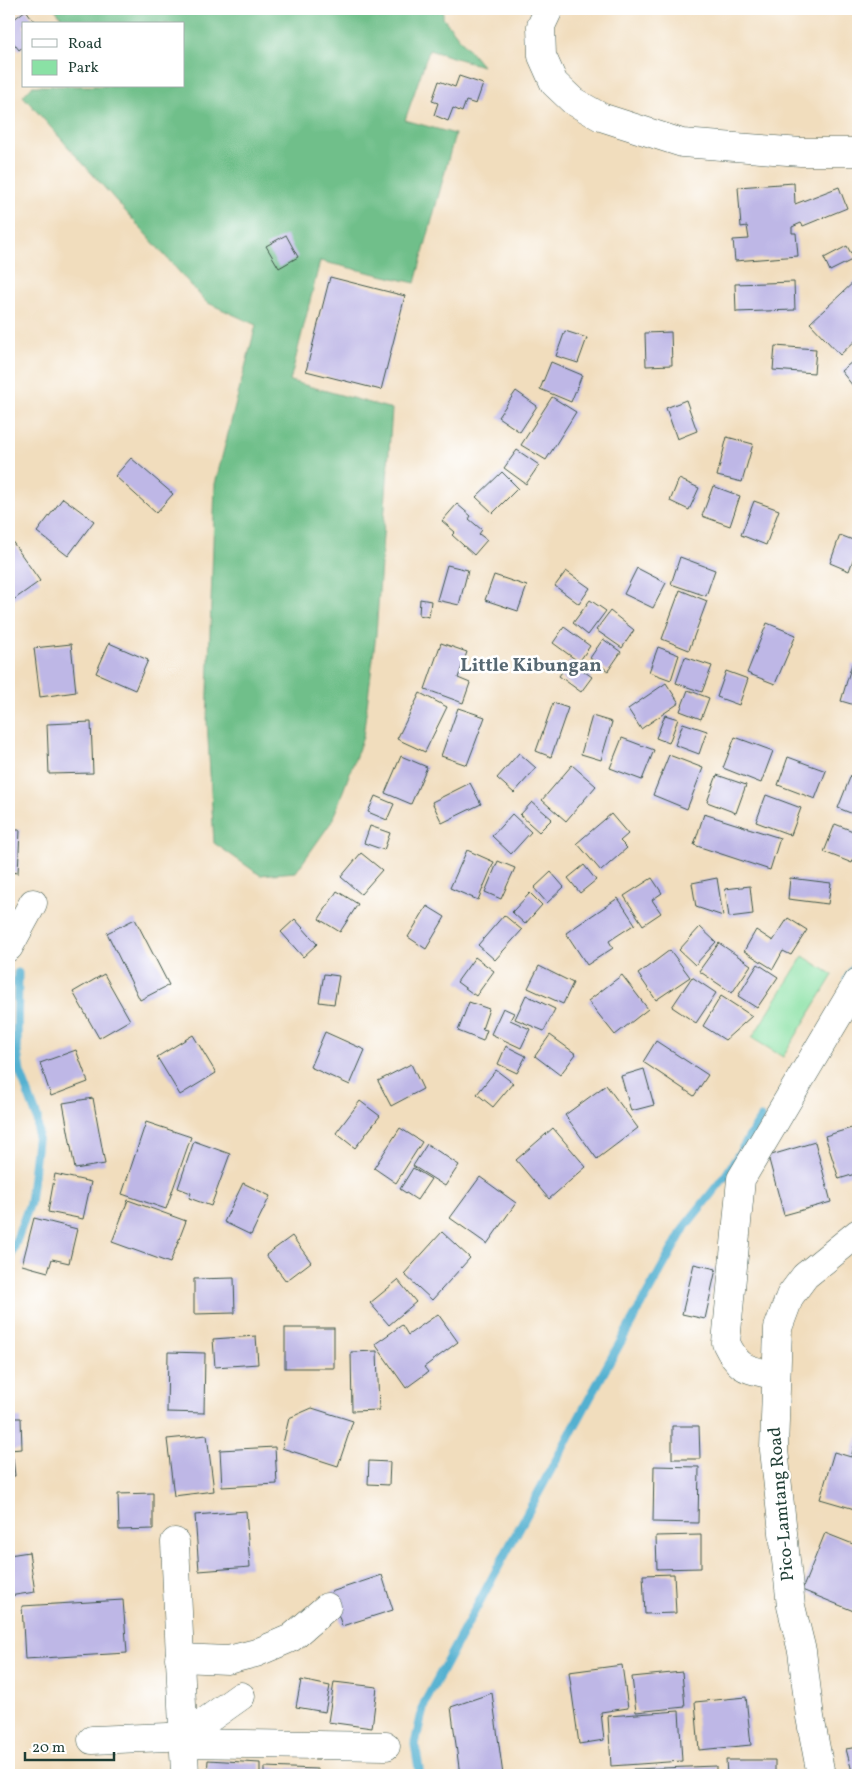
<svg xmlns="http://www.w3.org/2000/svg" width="867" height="1784" font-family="Vollkorn,serif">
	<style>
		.green { fill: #8ae1a5; stroke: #548f6c }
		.forest { fill: #6fbf8a; stroke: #477e5f }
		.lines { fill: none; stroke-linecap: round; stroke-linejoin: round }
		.stream { stroke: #52b0d0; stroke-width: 9 }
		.building { fill: #beb7e6 }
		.minor-casing { stroke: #3e5549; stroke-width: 29 }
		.major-casing { stroke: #3e5549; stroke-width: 29 }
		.minor { stroke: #fff; stroke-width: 28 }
		.major { stroke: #fff; stroke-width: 28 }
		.labels { text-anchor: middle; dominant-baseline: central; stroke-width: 5; stroke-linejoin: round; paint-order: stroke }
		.street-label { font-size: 18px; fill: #1f3d34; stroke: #fff }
		.neighbourhood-label { font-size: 19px; font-weight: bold; fill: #576872; stroke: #fff }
	</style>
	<rect width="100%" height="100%" fill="#fff"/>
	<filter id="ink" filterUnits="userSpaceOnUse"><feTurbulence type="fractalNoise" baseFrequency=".02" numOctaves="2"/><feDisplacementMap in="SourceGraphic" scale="10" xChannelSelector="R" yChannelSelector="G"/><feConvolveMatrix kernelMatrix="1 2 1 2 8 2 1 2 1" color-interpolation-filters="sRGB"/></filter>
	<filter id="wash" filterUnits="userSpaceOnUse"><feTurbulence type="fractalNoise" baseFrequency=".0096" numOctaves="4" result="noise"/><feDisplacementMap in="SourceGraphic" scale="20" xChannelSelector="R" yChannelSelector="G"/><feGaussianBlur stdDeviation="1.12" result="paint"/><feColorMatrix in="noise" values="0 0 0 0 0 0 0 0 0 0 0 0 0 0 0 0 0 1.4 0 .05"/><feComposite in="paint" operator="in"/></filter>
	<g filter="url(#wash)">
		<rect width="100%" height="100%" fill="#f1ddbd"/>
		<!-- green -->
		<path class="green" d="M803,956L833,975L783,1057L752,1038Z"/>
		<!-- forest -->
		<path class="forest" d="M55,9H443V18L482,66L429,50L405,120L455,134L415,283L320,261L290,381L392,409L376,634L363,737L332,821L296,872L260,875L214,843L207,721L215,484L256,325L206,302L23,96L32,86H184V24H66Z"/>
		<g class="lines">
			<!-- stream -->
			<g class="stream">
				<path d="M847,980L858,961"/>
				<path d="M9,1261L30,1203L38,1132L37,1117L20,1072L17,1052L18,973"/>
				<path d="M420,1775L415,1744L424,1704L606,1368L686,1225L726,1175L761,1118"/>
			</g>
		</g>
		<g id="blocks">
			<!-- building -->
			<g class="building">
				<path d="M26,10L36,24H24V46L19,50L9,37V23Z"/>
				<path d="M459,76L483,84L476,104L466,101L462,112L453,108L448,121L434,115L438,103L432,101L439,81L455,87Z"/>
				<path d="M794,183L795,204L839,187L847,208L803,226L801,223L792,227V233H796L798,256L735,261L733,240L749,239L747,226L741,227L738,187Z"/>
				<path d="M286,235L298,257L279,268L266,246Z"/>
				<path d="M847,246L854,259L830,271L824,258Z"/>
				<path d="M330,277L405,296L381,390L306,371Z"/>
				<path d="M857,279L858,280V338L840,355L810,323Z"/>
				<path d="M794,282L795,310L736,312L735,284Z"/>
				<path d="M565,331L587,338L578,363L556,356Z"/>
				<path d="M671,332L672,365L646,366L645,333Z"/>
				<path d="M775,346L816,349L814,373L773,370Z"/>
				<path d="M858,357V389L857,391L841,371Z"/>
				<path d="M551,362L582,375L571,402L540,389Z"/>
				<path d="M516,391L537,406L520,432L498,417Z"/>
				<path d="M552,397L576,412L546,460L521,445Z"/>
				<path d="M686,400L697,431L677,439L666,408Z"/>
				<path d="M727,437L753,444L742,482L717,476Z"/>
				<path d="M517,450L539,465L526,484L504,468Z"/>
				<path d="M131,458L173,494L156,513L115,476Z"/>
				<path d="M502,472L518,488L493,513L476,497Z"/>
				<path d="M679,479L699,488L689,510L670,501Z"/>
				<path d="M713,486L740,496L730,526L702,516Z"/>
				<path d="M63,498L94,521L68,556L37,532Z"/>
				<path d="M754,501L779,510L766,545L741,535Z"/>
				<path d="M457,504L471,516L469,519L482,530L479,534L487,540L474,555L452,535L455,532L442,521Z"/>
				<path d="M840,535L858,542V546L849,571L830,563Z"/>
				<path d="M9,537L40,581L9,603Z"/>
				<path d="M680,557L715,570L706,596L671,584Z"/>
				<path d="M447,565L468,570L459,605L437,600Z"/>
				<path d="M637,568L666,583L653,608L624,594Z"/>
				<path d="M566,571L590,588L579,604L555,586Z"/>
				<path d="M494,575L527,586L518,611L485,600Z"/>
				<path d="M680,590L707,601L689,650L662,639Z"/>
				<path d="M420,599L431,601L429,617L419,615Z"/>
				<path d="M590,600L606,611L588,635L573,623Z"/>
				<path d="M610,611L634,630L622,648L596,630Z"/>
				<path d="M767,623L796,635L775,684L747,673Z"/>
				<path d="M564,627L590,646L579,662L553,643Z"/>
				<path d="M603,639L621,652L608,671L590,658Z"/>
				<path d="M109,643L148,660L135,690L96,673Z"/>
				<path d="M441,643L467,652L458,678L470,683L463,703L425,689Z"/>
				<path d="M71,644L76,692L40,697L34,648Z"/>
				<path d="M658,647L679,655L671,680L649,672Z"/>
				<path d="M685,657L712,666L702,692L676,683Z"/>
				<path d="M570,661L592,677L581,692L559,676Z"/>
				<path d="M852,664L858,667V706L841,701Z"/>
				<path d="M726,671L748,679L739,705L717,697Z"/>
				<path d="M666,683L679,703L641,729L628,709Z"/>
				<path d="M688,690L709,698L701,719L680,711Z"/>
				<path d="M420,693L447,707L425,752L397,739Z"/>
				<path d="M553,703L568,708L551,757L536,751Z"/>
				<path d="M458,708L485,717L467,765L441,756Z"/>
				<path d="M665,715L678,719L669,743L656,738Z"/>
				<path d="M592,716L612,722L601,760L581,754Z"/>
				<path d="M91,722L93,773L49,774L47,724Z"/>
				<path d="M683,723L707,731L699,754L675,745Z"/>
				<path d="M735,737L773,751L761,783L723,768Z"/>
				<path d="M622,738L654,750L642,780L610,768Z"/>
				<path d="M519,753L536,768L514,793L497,778Z"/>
				<path d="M669,755L703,768L687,809L653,795Z"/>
				<path d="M401,756L427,767L411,804L385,793Z"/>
				<path d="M788,757L826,771L815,799L778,785Z"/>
				<path d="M572,765L596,786L566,821L542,800Z"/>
				<path d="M717,775L746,785L736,813L707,802Z"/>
				<path d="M851,775L858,778V816L838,808Z"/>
				<path d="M470,783L481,804L442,823L432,802Z"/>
				<path d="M766,795L801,808L791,835L756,822Z"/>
				<path d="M375,796L394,804L387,820L368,812Z"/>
				<path d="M532,802L552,819L539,832L520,815Z"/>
				<path d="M512,814L531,832L511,854L492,836Z"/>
				<path d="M611,814L628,834L620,841L627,848L601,871L577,843Z"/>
				<path d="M704,814L780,838L770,870L694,845Z"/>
				<path d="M835,824L858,833V847L852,863L824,852Z"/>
				<path d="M370,826L390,833L384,850L364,843Z"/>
				<path d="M9,830H20L18,873L9,872Z"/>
				<path d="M467,850L494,862L478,900L450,888Z"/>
				<path d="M361,853L382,870L361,894L341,877Z"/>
				<path d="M498,861L515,868L501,899L485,892Z"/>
				<path d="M584,865L596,880L580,893L568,878Z"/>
				<path d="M551,872L564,887L547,903L534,888Z"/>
				<path d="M652,878L662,893L652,900L661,913L643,925L624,896Z"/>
				<path d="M717,878L723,916L696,907L692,883Z"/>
				<path d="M790,878L831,883L828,904L788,899Z"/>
				<path d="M750,886L753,914L729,917L725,889Z"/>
				<path d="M337,891L358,904L340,932L319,919Z"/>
				<path d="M530,893L542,905L525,924L512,912Z"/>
				<path d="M618,898L635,924L609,941L613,948L587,965L566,933Z"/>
				<path d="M427,906L445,917L426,949L408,937Z"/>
				<path d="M504,915L522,930L495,960L478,945Z"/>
				<path d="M788,918L807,930L791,955L783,951L773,969L744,951L756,930L773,941Z"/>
				<path d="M135,919L169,985L140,1000L107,933Z"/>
				<path d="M295,919L317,944L303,957L281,932Z"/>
				<path d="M700,927L716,942L695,965L679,950Z"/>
				<path d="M719,943L751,965L732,993L699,971Z"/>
				<path d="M670,950L690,977L656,1000L638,974Z"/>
				<path d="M475,957L494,971L476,996L457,982Z"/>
				<path d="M758,964L778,977L757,1008L738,996Z"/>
				<path d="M539,966L573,983L563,1004L528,988Z"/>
				<path d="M104,974L130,1020L99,1038L73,992Z"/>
				<path d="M324,974L339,976L334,1004L319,1002Z"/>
				<path d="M622,975L648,1009L615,1035L588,1001Z"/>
				<path d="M692,977L716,993L696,1023L672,1007Z"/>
				<path d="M526,995L555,1009L544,1031L515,1019Z"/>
				<path d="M721,996L752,1016L725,1040L703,1026Z"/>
				<path d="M469,1002L489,1009L482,1029L487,1030L483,1041L458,1031Z"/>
				<path d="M503,1008L514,1013L510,1020L530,1029L521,1048L491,1034Z"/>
				<path d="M325,1032L365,1050L350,1085L310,1067Z"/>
				<path d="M193,1035L216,1073L180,1095L157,1057Z"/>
				<path d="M550,1035L576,1054L560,1075L535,1056Z"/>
				<path d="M656,1041L708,1075L694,1096L643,1062Z"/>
				<path d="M506,1046L526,1056L517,1073L498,1064Z"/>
				<path d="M76,1050L88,1082L51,1096L40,1063Z"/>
				<path d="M411,1064L423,1089L391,1106L378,1081Z"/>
				<path d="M644,1069L654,1105L631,1111L621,1076Z"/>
				<path d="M496,1070L513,1083L493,1107L477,1094Z"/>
				<path d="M606,1085L638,1128L597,1159L565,1115Z"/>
				<path d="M93,1098L105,1164L75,1169L63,1103Z"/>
				<path d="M360,1101L380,1116L355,1148L336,1133Z"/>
				<path d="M146,1122L191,1137L166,1209L122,1194Z"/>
				<path d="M858,1126V1173L839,1179L825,1136Z"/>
				<path d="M400,1128L422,1142L396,1183L374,1168Z"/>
				<path d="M553,1128L586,1167L549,1199L516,1160Z"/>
				<path d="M194,1141L230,1154L211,1206L189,1198L191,1193L178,1188Z"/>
				<path d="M815,1142L831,1202L784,1215L768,1156Z"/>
				<path d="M427,1144L459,1165L445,1186L413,1166Z"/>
				<path d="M413,1168L431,1179L417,1200L400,1189Z"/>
				<path d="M55,1174L91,1182L83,1219L48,1212Z"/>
				<path d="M480,1177L516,1203L487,1244L450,1218Z"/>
				<path d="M243,1183L270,1196L251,1235L224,1222Z"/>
				<path d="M128,1200L186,1221L170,1263L112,1242Z"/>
				<path d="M34,1218L77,1229L69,1263L52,1259L48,1272L22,1265Z"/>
				<path d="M442,1232L470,1258L432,1300L404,1274Z"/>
				<path d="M292,1236L311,1262L286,1281L266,1255Z"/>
				<path d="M694,1264L716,1269L705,1319L682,1314Z"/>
				<path d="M234,1278L235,1313L194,1314V1279Z"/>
				<path d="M398,1280L416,1302L389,1325L370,1303Z"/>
				<path d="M438,1314L458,1342L424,1367L428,1372L406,1388L375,1344L402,1325L408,1335Z"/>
				<rect x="285" y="1328" width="49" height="40"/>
				<path d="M256,1336L258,1364L215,1367L213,1339Z"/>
				<path d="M377,1351L379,1410L352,1411L351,1352Z"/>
				<path d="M168,1352L205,1353L204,1413L167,1412Z"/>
				<path d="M312,1408L353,1421L338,1466L282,1448L289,1418Z"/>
				<path d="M9,1418H21L22,1449L9,1450Z"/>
				<path d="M672,1426H699L700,1459H672Z"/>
				<path d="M858,1434V1510L820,1499L834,1452L851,1457Z"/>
				<path d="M207,1435L214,1491L174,1496L167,1439Z"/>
				<path d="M275,1447L277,1484L222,1487L220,1450Z"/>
				<path d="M13,1458L15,1476H9V1459Z"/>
				<path d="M369,1461L390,1462L389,1485L368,1484Z"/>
				<path d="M654,1466L699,1467L698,1523L653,1522Z"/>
				<path d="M153,1493V1529L119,1530L118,1494Z"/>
				<path d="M246,1511L250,1567L199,1571L195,1515Z"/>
				<path d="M825,1533L858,1546V1608L856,1612L802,1590Z"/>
				<path d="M701,1535V1568L657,1569L656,1536Z"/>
				<path d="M29,1552L35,1592L9,1596V1555Z"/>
				<path d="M674,1574L676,1613L645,1614L643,1575Z"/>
				<path d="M382,1575L393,1610L342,1626L331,1592Z"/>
				<path d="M123,1600L127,1653L25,1659L22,1606Z"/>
				<path d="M622,1665L628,1708L601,1712L604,1740L579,1744L569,1672Z"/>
				<path d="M682,1672L685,1707L636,1712L632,1677Z"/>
				<path d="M301,1680L330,1686L325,1712L296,1707Z"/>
				<path d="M334,1682L377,1687L372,1728L328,1722Z"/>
				<path d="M492,1693L503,1775H460L451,1707Z"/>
				<path d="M746,1697L751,1745L699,1750L695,1702Z"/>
				<path d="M679,1711L682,1761L611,1766L608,1716Z"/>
				<path d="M858,1747V1775H853L846,1749Z"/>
				<path d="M208,1760L260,1763V1775H207Z"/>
				<path d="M726,1760H775V1775H727Z"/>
				<path d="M716,1766V1775H633V1769Z"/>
				<path d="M265,1767L317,1769V1775H265Z"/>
			</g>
		</g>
	</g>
	<g filter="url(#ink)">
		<use href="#blocks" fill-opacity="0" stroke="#3e5549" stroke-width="1"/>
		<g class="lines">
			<!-- minor casing -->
			<g class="minor-casing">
				<g id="minor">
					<path d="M9,947L33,903"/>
					<path d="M776,1376C747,1368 740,1372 726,1343L741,1179L858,982"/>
					<path d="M175,1542L185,1775"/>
					<path d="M179,1658L228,1660L256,1653L291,1638L327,1607"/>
					<path d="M182,1738L241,1696"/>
					<path d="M92,1740L168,1737L182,1735"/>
					<path d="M183,1743L386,1746"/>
				</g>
			</g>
			<!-- major casing -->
			<g class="major-casing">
				<g id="major">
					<path d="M549,9L541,26L542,56L554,83L573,101L601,117L682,143L801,152H858"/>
					<path d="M821,1775L810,1717L802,1651L791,1606L774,1450L778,1328L790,1296L805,1276L858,1233"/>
				</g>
			</g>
			<!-- minor -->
			<use href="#minor" class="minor"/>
			<!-- major -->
			<use href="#major" class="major"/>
		</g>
	</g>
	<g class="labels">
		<!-- street labels -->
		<g class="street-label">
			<text transform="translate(782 1504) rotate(-95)">Pico-Lamtang Road</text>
		</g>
		<!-- neighbourhood labels -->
		<g class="neighbourhood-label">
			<text x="531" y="666">Little Kibungan</text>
		</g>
	</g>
	<!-- margin -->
	<rect width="867" height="1784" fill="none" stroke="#fff" stroke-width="30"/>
	<!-- legend -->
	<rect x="22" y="22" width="162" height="65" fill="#ffffff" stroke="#a5b1ae"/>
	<rect x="32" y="39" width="25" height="8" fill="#ffffff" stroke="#a5b1ae"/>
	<text x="68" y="48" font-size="15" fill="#1f3d34">Road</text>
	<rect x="32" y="60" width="25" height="15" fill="#8ae1a5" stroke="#a5b1ae"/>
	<text x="68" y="72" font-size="15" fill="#1f3d34">Park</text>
	<!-- scale -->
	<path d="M25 1752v8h89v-8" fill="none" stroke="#1f3d34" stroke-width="2.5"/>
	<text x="32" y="1752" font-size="15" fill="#1f3d34" stroke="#ffffff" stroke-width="4" paint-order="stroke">20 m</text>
</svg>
